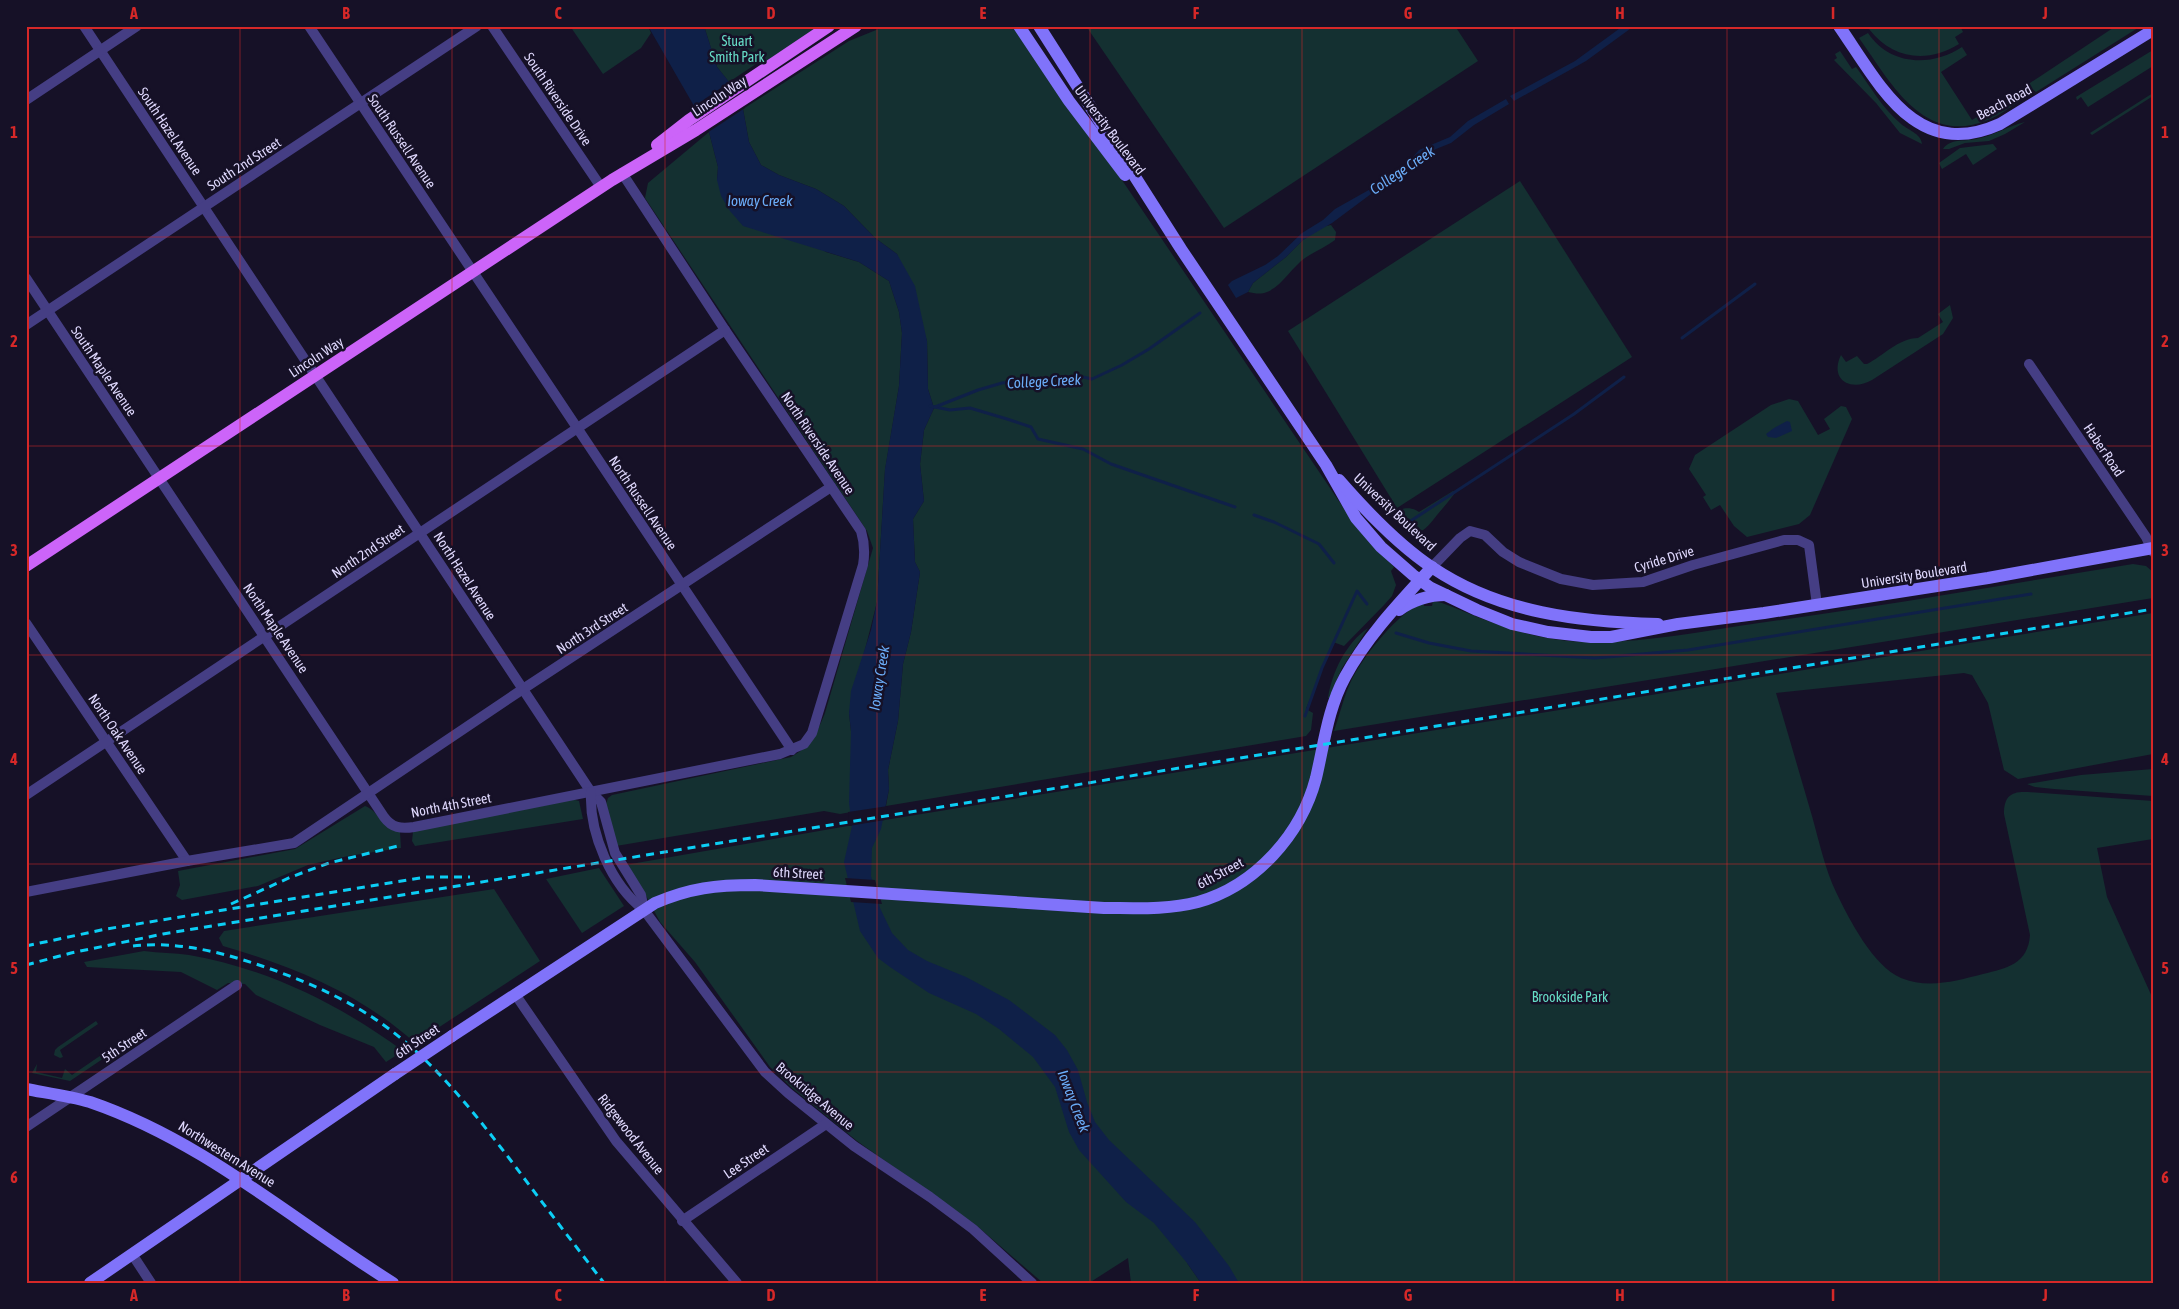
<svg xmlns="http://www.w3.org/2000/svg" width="2179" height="1309" font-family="'Asap Condensed',sans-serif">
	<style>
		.green { fill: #143031 }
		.water { fill: #0f2048 }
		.pier { fill: #161127 }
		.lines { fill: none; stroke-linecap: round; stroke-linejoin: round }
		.stream { stroke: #0f2048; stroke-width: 3 }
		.street { stroke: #453e84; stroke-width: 10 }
		.secondary { stroke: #8073fa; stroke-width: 12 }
		.primary { stroke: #cc64f9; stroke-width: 12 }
		.rail { stroke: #0ccef5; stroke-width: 3; stroke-dasharray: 8 6; stroke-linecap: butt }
		.secondary-bridge { stroke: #8073fa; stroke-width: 12 }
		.grid { fill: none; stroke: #d62828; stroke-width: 1; stroke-opacity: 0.55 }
		.labels { text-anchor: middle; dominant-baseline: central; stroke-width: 5; stroke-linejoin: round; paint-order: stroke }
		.park-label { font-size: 14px; fill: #66dcc6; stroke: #161127 }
		.street-label { font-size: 14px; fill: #dfd8fd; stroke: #161127 }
		.water-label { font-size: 15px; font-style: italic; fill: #6badf9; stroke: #161127 }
		.neatline { fill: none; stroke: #d62828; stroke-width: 2 }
		.grid-label { font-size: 16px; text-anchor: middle; font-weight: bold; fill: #d62828 }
	</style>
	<rect width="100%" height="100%" fill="#161127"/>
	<!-- green -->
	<g class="green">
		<path d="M570,26H648L651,33L641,48L603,74Z"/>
		<path d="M704,26H819L764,63L762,60L729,82L717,67Z"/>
		<path d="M886,26H1014L1126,186L1353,522L1394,567L1391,571L1396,585L1392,596L1384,605L1344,646L1333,642L1306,709L1313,713L1311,730L1306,736L886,806L889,789L888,770L898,721L903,664L911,632L920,572L915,562L913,519L924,501L920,464L924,430L934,408L928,389L927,341L897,254L875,238L844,206L816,189L779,175L761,165L749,142L743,109L849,41Z"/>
		<path d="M1086,26H1455L1478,61L1224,228Z"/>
		<path d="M1873,26H1960L1963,32L1955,37L1959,44C1927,64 1892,59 1869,29Z"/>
		<path d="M2116,26H2141L2036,92L2027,85Z"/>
		<path d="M1868,33C1890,66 1932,67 1962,47L1967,55L1941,72L1972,120L2018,91L2020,101C2010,107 1999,116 1988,120C1923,147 1890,81 1859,38Z"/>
		<path d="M2153,50V66L2088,107L2081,97L2077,100L2078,103L2076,97Z"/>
		<path d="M1840,51L1852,69L1856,67C1870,86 1882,108 1900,123C1907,130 1921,133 1922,144L1900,133L1876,103L1834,60L1837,58L1835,54Z"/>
		<path d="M2153,93V96L2092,135L2090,133Z"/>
		<path d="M2025,122L2005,134L1989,141L1965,143L1949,149H1943C1951,138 1963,142 1976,139C1993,136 2008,126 2025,122Z"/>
		<path d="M709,132L718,167L717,180L826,252L859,262L889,281L899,312L902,333L899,386L885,470L877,602L849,713L851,731V812L840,814L824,811L616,846L606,804L608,798L612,795L791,757C810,747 817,733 825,713L873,548L867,531L645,198L648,183Z"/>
		<path d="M1993,144L1997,149L1973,165L1966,154L1942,169L1939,163L1960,148Z"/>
		<path d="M1520,181L1632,357L1397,508L1288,331Z"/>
		<path d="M1331,225L1336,232L1335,240C1326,247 1315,251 1305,258C1292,267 1282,286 1267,292C1260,295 1254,293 1248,292L1253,283L1286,257L1303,240L1322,227Z"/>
		<path d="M1950,305L1953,318L1943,334L1872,380C1851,392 1829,380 1841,355L1846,362L1857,356L1864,364H1867C1883,356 1899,338 1918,338L1943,322L1938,314Z"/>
		<path d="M1789,399L1798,401L1818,435L1830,429L1824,419L1841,406L1846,407L1852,419L1810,515L1799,524L1747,537L1734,526L1720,505L1711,510L1703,497L1706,495L1689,469L1695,455L1771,405Z"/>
		<path d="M1453,491L1455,493C1449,501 1443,508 1437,515C1433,520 1428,527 1423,530C1411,537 1396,523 1390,514C1400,509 1409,505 1419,512Z"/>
		<path d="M2133,564L2146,566L2153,572V598L1334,731C1340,714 1344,695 1352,679C1365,654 1397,614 1423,602L1424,606H1432L1433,601L1442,603C1484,619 1522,637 1568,641C1631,646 1696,632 1759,623C1884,606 2008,584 2133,564Z"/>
		<path d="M2153,613V754L2018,779L2004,770L1988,703L1972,675L1964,673L1776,693C1788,734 1800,775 1812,816C1819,841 1825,869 1836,892C1849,919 1873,966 1901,978C1928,989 1956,981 1983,974C2007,968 2028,964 2030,935L2004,814C2004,796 2011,791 2028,792L2153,801V839L2097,848L2107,897L2153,999V1283H1216L1187,1263L1201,1283H1131L1128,1258L1089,1283H1043L977,1226L857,1141L792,1088L770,1067L695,962L660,922L644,892L625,865L842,827Z"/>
		<path d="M1368,628L1342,668L1329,698H1328C1332,672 1346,643 1368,628Z"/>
		<path d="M2153,769V796L2054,789L2035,787L2027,784L2081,775Z"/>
		<path d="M571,799L579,801L583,819L415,846L412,841L413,832L415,831Z"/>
		<path d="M365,806C379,811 383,829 400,832L401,848L348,856L308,865L258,886L182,900L176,896L180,885L178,871L295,849Z"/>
		<path d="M599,868L624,906L582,933L546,879Z"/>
		<path d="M494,889L540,961L415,1043C361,994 292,966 223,946L219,938L224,931Z"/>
		<path d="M144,951C159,953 175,953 189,955C266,968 341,1005 403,1051L386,1062L374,1047L320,1025L256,995L245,984L228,983L217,990L181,972L87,967L84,962Z"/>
		<path d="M96,1021L98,1024L60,1050L63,1057L60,1058L54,1055L55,1050L58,1047Z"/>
		<path d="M113,1047L117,1049L113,1052L70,1081L32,1073L37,1064L36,1072L62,1078L65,1069L72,1075Z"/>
	</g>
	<!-- water -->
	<g class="water">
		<path d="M648,26H704L717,67L730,83L743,109L749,142L761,165L779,175L816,189L844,206L875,238L897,254L915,286L927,341L928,389L934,408L924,430L920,464L924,501L913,519L915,562L920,572L911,632L903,664L898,721L888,770L889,789L881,829L872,848L871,876L880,908L892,933L908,950L927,961L966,977L1009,1000L1055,1035L1067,1050L1078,1070L1087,1102L1095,1122L1109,1140L1195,1222L1229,1266L1239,1283H1201L1187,1263L1154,1223L1126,1202L1079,1150L1069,1132L1055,1087L1033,1057L999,1029L976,1014L929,993L890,967L878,958L860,931L844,862L852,826L849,803L851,731L849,713L851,691L871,630L877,602L885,469L899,386L902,333L899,312L889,281L859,262L743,226L730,211L721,196L717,180L718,167L709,132Z"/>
		<path d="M1623,26H1634L1586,61L1514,101L1510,96L1575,61Z"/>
		<path d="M1506,99L1509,104L1474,125L1451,143L1436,149L1418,160L1397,181L1371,194L1332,223L1303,240L1286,257L1253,283L1248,292L1236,298L1228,285L1232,281L1265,265L1278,256L1302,233L1323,220L1335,209L1399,173L1419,150L1450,137L1468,121Z"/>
		<path d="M1787,421L1790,422L1792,431L1776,438L1768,437L1766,434L1774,428Z"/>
	</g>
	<!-- pier -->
	<g class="pier">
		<path d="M731,81L745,108L707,133L693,107Z"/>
		<path d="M888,806L885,820L849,826L848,812Z"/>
		<path d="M845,878L875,880L882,904L851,902Z"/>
	</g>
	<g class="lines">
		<!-- stream -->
		<g class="stream">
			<path d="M1682,338L1755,284"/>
			<path d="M930,406L950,410L970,408L1007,419L1031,427L1038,439L1083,449L1111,464L1235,507"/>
			<path d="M935,407L978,390L1002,383L1078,376L1092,379L1122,365L1149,349L1200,313"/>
			<path d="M1254,515L1274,522L1319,544L1334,563"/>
			<path d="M1406,524L1574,414L1624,377"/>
			<path d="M1396,633L1429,643L1471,651L1595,658L1688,650L2031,594"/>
			<path d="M1305,716L1322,668L1357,591L1367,604"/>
		</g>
		<!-- street -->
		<g class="street">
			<path d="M84,26L591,792L601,802L615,853L641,895L644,910"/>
			<path d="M309,26L792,750"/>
			<path d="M492,26L601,187"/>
			<path d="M26,100L137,26"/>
			<path d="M26,278L384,817C392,828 401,829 414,827L780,754L804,744L812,733L863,565C865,553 865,544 861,531L725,330L622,173"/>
			<path d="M26,325L477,26"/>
			<path d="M2029,364L2146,537L2153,552"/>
			<path d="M1432,567L1460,538L1470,531L1485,535L1503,552L1519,562L1561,579L1593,585L1643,582L1693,565L1784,540H1798L1809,545L1817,605"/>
			<path d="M26,623L187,861"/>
			<path d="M591,792C589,833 611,885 644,910L765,1072L788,1093L854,1146L930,1197L973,1229L1032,1283"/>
			<path d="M26,795L725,330"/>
			<path d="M26,892L187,861L294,843L523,689L831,487"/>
			<path d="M515,994L616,1141L737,1283"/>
			<path d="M26,1127L237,985"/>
			<path d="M682,1221L826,1124"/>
			<path d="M132,1254L151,1283"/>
		</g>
		<!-- secondary -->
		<g class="secondary">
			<path d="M1019,26L1069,101L1125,175"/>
			<path d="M1039,26L1181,249L1326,465L1356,518L1381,547L1413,575L1431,588L1477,610L1512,624L1548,632L1591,637H1611L1678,624L1764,613L1988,578L2153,548"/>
			<path d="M1839,26C1880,85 1916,162 2000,124L2153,30"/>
			<path d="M1339,480C1366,511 1398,545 1433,568C1500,613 1580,622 1658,624"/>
			<path d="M1399,610C1413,600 1428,595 1446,595"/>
			<path d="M452,1036L655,903C690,888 716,885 755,885L1104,908C1135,908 1167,910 1198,902C1255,886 1301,835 1316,778C1324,744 1328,708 1345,677C1367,636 1401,601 1432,567"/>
			<path d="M26,1089C47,1093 69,1096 90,1102C204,1141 292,1220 393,1283"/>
			<path d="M90,1283L395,1074"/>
		</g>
		<!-- primary -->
		<g class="primary">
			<path d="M657,145L689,120L829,26"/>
			<path d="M26,566L612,180L696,130L856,26"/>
		</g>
		<!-- rail -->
		<g class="rail">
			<path d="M231,904L291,877L329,863L398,846"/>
			<path d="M26,946L106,929L426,877H470"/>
			<path d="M133,946C177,941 221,952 262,966C300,979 338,995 372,1017C430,1055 473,1111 515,1166C544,1205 574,1244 604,1283"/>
			<path d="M26,965L71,953L163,934L2153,609"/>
		</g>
		<!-- secondary-bridge -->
		<path class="secondary-bridge" d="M395,1074L452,1036"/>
	</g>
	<!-- grid -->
	<path class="grid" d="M240,26V1283M452,26V1283M665,26V1283M877,26V1283M1090,26V1283M1302,26V1283M1514,26V1283M1727,26V1283M1939,26V1283M26,237H2153M26,446H2153M26,655H2153M26,864H2153M26,1072H2153"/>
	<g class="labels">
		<!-- park labels -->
		<g class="park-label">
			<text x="737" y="41">Stuart<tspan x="737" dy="16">Smith Park</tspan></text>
			<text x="1570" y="997">Brookside Park</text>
		</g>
		<!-- street labels -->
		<g class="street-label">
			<text transform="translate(719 96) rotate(-33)">Lincoln Way</text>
			<text transform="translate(558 99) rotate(56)">South Riverside Drive</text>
			<text transform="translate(2004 102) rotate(-28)">Beach Road</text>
			<text transform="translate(1110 130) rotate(53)">University Boulevard</text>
			<text transform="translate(170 131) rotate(56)">South Hazel Avenue</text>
			<text transform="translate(402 141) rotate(56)">South Russell Avenue</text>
			<text transform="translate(244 164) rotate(-33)">South 2nd Street</text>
			<text transform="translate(316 357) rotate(-33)">Lincoln Way</text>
			<text transform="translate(104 371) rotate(56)">South Maple Avenue</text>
			<text transform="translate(818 443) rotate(56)">North Riverside Avenue</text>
			<text transform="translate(2104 450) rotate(56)">Haber Road</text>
			<text transform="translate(643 503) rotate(56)">North Russell Avenue</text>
			<text transform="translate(1395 512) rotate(43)">University Boulevard</text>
			<text transform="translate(368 551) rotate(-34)">North 2nd Street</text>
			<text transform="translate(1664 559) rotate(-17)">Cyride Drive</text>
			<text transform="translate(1914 575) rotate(-9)">University Boulevard</text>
			<text transform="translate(465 576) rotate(57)">North Hazel Avenue</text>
			<text transform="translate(276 628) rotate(56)">North Maple Avenue</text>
			<text transform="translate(592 628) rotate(-33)">North 3rd Street</text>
			<text transform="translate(118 734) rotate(56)">North Oak Avenue</text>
			<text transform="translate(451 805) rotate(-11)">North 4th Street</text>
			<text transform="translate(798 873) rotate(3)">6th Street</text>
			<text transform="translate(1220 873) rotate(-28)">6th Street</text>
			<text transform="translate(417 1041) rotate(-34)">6th Street</text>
			<text transform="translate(124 1045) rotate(-34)">5th Street</text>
			<text transform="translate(815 1096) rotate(40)">Brookridge Avenue</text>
			<text transform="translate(631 1134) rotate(52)">Ridgewood Avenue</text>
			<text transform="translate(227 1154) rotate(32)">Northwestern Avenue</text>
			<text transform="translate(746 1161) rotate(-34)">Lee Street</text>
		</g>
		<!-- water labels -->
		<g class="water-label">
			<text transform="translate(1402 170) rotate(-34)">College Creek</text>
			<text x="760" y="200">Ioway Creek</text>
			<text transform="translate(1044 381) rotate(-3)">College Creek</text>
			<text transform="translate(879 678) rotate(-81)">Ioway Creek</text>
			<text transform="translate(1074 1101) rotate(69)">Ioway Creek</text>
		</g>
	</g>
	<!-- border -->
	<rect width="2179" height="1309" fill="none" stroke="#161127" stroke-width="55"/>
	<rect x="28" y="28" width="2124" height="1254" class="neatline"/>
	<g class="grid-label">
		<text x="134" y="19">A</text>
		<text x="346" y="19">B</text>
		<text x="558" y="19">C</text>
		<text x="771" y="19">D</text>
		<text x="983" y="19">E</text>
		<text x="1196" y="19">F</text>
		<text x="1408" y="19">G</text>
		<text x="1620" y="19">H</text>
		<text x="1833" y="19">I</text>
		<text x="2045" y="19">J</text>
		<text x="14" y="138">1</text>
		<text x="2165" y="138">1</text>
		<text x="14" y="347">2</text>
		<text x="2165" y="347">2</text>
		<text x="14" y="556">3</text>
		<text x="2165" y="556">3</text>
		<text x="14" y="765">4</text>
		<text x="2165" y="765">4</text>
		<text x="14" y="974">5</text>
		<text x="2165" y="974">5</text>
		<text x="14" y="1183">6</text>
		<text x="2165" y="1183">6</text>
		<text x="134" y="1301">A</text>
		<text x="346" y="1301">B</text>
		<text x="558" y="1301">C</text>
		<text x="771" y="1301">D</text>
		<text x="983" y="1301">E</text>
		<text x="1196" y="1301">F</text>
		<text x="1408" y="1301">G</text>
		<text x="1620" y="1301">H</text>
		<text x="1833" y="1301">I</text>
		<text x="2045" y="1301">J</text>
	</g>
</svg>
